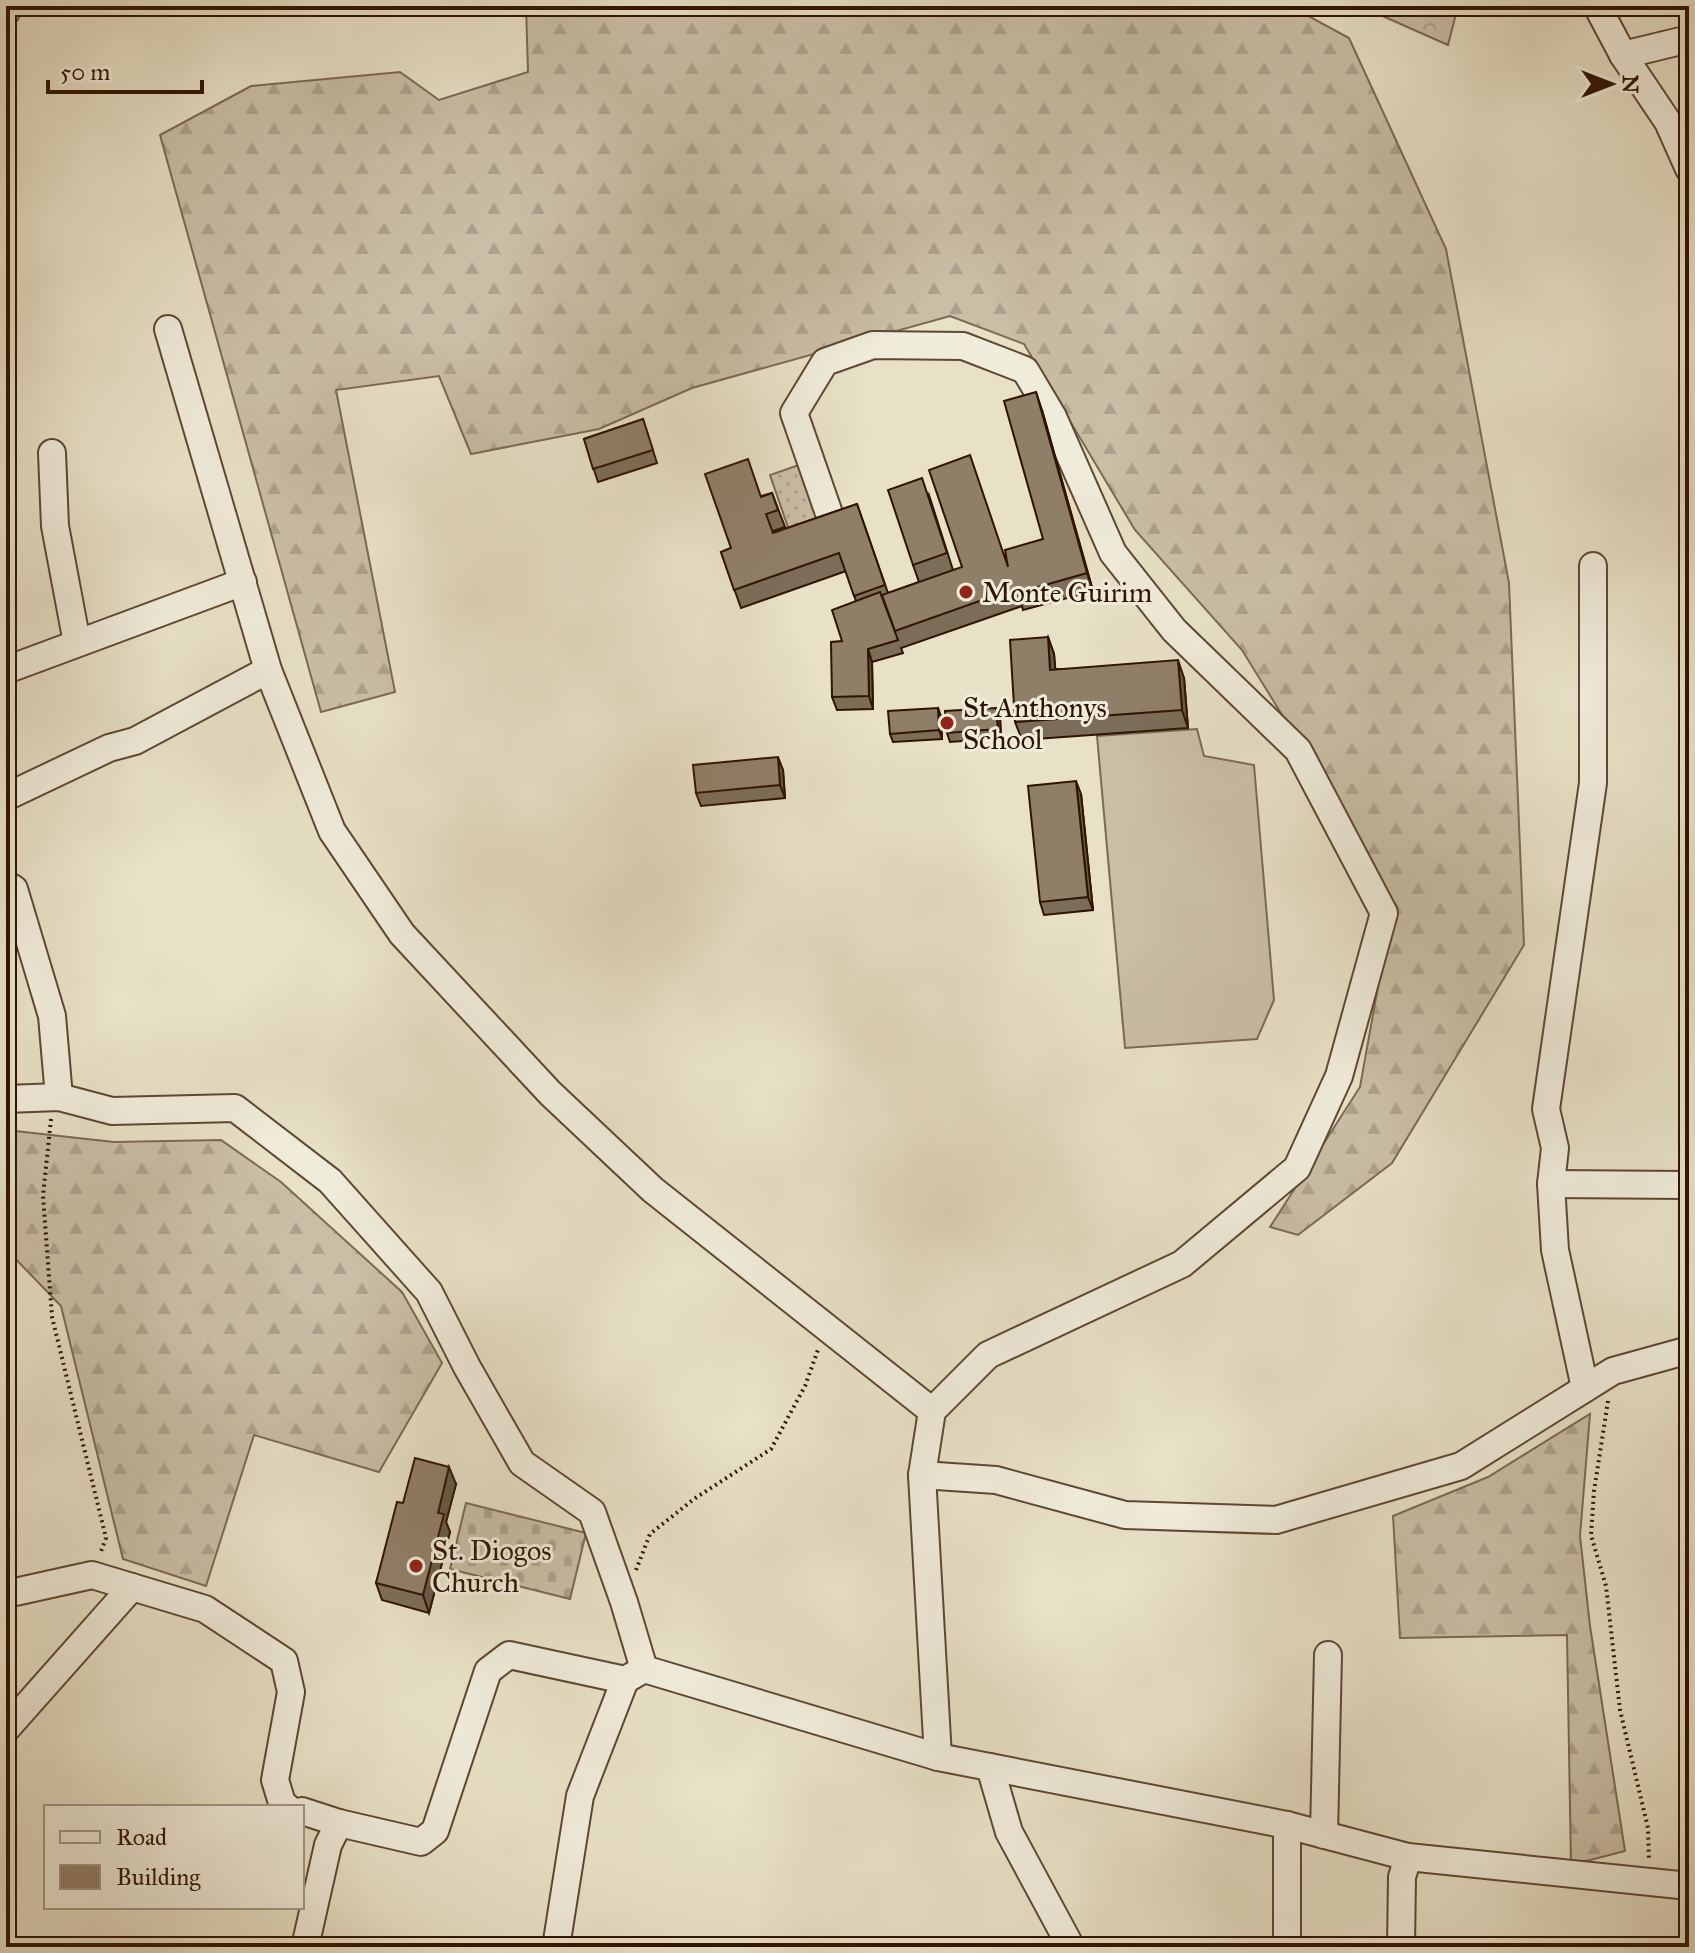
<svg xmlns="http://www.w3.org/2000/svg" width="1695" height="1953" font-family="'IM FELL Great Primer',serif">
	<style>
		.grass { fill: url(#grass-dots); stroke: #7c6954; stroke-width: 2 }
		.forest { fill: url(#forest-firs); stroke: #7c6954; stroke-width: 2 }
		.cemetery { fill: url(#cemetery-stones); stroke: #7c6954; stroke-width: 2 }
		.park { fill: url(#park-crowns); stroke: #7c6954; stroke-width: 2 }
		.pitch { fill: #c9bea6; stroke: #7c6954; stroke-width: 2 }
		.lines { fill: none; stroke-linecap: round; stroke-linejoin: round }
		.minor-casing { stroke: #5e4733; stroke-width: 30 }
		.path { stroke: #301402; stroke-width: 4; stroke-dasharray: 2 4; stroke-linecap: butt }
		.minor { stroke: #f0ecdb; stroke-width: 26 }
		.wall { fill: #7c6d59; stroke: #301402; stroke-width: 2 }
		.shaded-wall { fill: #655949; stroke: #301402; stroke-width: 2 }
		.building { fill: #907f68; stroke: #301402; stroke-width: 2 }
		.poi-dot { fill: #8f2418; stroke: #f0ecdb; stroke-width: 3 }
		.labels { text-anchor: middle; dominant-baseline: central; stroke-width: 6; stroke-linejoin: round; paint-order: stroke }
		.poi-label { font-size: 28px; fill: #301402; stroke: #f0ecdb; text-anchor: start }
	</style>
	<defs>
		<pattern id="grass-dots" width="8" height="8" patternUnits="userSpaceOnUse" patternTransform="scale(2)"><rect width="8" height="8" fill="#c9bea6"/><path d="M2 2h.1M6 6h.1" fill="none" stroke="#ada28d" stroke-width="1.8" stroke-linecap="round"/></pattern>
		<pattern id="forest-firs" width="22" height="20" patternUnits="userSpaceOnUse" patternTransform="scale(2)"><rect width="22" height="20" fill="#c9bea6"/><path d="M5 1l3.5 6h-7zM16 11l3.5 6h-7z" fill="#ada28d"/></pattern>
		<pattern id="cemetery-stones" width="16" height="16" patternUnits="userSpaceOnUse" patternTransform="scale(2)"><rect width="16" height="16" fill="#c9bea6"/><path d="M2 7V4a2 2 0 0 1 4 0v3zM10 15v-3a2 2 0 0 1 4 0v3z" fill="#ada28d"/></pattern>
		<pattern id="park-crowns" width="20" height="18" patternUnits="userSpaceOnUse" patternTransform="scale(2)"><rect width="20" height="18" fill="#c9bea6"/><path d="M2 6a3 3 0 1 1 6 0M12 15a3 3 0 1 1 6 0" fill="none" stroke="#ada28d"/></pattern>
	</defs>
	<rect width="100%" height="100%" fill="#e8e1c7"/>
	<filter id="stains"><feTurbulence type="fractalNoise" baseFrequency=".0025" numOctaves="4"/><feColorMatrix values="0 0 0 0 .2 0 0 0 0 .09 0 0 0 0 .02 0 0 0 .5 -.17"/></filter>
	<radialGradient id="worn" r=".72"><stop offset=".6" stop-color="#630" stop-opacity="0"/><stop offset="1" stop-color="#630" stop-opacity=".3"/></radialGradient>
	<!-- grass -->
	<path class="grass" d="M807,462L829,526L792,539L770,475Z"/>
	<!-- forest -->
	<g class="forest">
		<path d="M526,6H1290L1349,38L1446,249L1509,583L1524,945L1392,1163L1298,1235L1270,1227L1360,1087L1386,942L1360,841L1242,650L1135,530L1024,344L950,316L692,388L599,429L471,454L439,376L336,390L395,692L321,712L160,135L251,86L400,72L439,100L528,72Z"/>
		<path d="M6,1130L114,1142L221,1140L281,1182L402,1292L442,1363L379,1472L254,1435L206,1586L123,1559L61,1306L6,1249Z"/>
		<path d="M1590,1414L1580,1536L1590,1626L1625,1851L1571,1865L1567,1635L1400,1638L1393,1516L1488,1477Z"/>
	</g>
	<!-- cemetery -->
	<path class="cemetery" d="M466,1503L586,1533L570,1599L450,1569Z"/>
	<!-- park -->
	<path class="park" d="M1360,6H1458L1448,45Z"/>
	<!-- pitch -->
	<path class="pitch" d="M1197,729L1204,756L1254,765L1274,1000L1257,1039L1125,1048L1097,736Z"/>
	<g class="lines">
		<!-- minor casing -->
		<g class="minor-casing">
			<g id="minor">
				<path d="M1597,6L1623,55L1668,122L1689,169"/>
				<path d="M6,12L7,6"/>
				<path d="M1623,55L1689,39"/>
				<path d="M168,329L268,670L332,831L402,934L550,1093L653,1190L932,1411"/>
				<path d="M52,453L55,526L77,643"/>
				<path d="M832,522L794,413L825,362L873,345L963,346L1025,370L1053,417L1113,553L1174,630L1298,750L1384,913L1339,1076L1297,1168L1182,1264L988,1355L932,1411L922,1475L938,1757"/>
				<path d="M6,670L243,582"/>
				<path d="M6,797L109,748L135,741L268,670"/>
				<path d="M6,884L14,889L52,1016L59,1097"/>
				<path d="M6,1099L59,1097L112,1111L235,1108L330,1181L429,1292L467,1367L522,1463L592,1512L624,1602L644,1669L938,1757L1287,1825L1408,1857L1689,1886"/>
				<path d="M1551,1184L1689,1185"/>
				<path d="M1585,1388L1555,1250L1551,1184L1555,1148L1546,1109L1593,783V566"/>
				<path d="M922,1475L996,1480L1125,1515L1276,1520L1461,1466L1613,1371L1689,1350"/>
				<path d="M6,1594L92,1575L205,1609L284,1661L291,1692L275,1780L283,1806L287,1807"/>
				<path d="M6,1729L132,1587"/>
				<path d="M990,1767L1009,1832L1071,1947"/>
				<path d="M302,1811L339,1823"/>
				<path d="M1287,1825V1947"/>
				<path d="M1324,1835L1328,1655"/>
				<path d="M305,1947L328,1845L339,1823L421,1842L435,1831L488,1671L509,1655L625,1680L644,1669"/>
				<path d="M556,1947L580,1796L625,1680"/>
				<path d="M1401,1947L1402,1877L1408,1857"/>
			</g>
		</g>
		<!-- path -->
		<g class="path">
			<path d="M51,1119L43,1196L52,1317L106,1538L100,1554"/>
			<path d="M1608,1401L1594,1491L1591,1535L1606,1586L1620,1710L1648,1828L1649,1861"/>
			<path d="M636,1570L650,1534L694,1499L771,1449L805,1386L819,1347"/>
		</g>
		<!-- minor -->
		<use href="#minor" class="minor"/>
	</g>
	<!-- wall -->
	<g class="wall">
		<path d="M1042,410L1093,591L1023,610L1022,606L901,648L903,653L872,662L873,709L837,710L832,697L842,641L856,601L846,571L741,608L721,552L731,548L761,496L772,493L785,527L773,531V533L857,504L888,593L919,582L913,565L929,495L953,570L1008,565L1043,539Z"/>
		<path d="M643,419L657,463L598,482L584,439Z"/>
		<path d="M1048,637L1054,654L1055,669L1184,678L1188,728L1022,740L1015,722Z"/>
		<path d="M938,708L941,717L942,739L893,742L890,734Z"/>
		<path d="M996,708L1000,717L1001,738L950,742L947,733Z"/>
		<path d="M783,770L785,798L701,806L696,793Z"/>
		<path d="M1081,794L1093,910L1044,915L1040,902Z"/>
		<path d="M456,1484L446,1522L450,1532L429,1613L382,1600L376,1583L403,1503Z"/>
	</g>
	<!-- shaded-wall -->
	<g class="shaded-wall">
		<path d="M1036,392L1042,410L1093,591L1087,573Z"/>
		<path d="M1048,637L1054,654L1057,687L1050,670Z"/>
		<path d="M868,649L872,662L873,709L869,696Z"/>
		<path d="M1178,660L1184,678L1188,728L1182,710Z"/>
		<path d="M938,708L941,717L942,739L939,730Z"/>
		<path d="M996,708L1000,717L1001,738L998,729Z"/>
		<path d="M778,757L783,770L785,798L780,785Z"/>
		<path d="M1076,781L1081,794L1093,910L1088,897Z"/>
		<path d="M449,1467L456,1484L446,1522L450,1532L429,1613L423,1595L438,1513Z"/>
	</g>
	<!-- building -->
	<g class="building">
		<path d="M1036,392L1087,573L1017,593L1016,588L895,631L882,595L962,567L929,470L970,455L1008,567L1005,550L1043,539L1004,401Z"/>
		<path d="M643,419L653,450L593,469L584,439Z"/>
		<path d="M748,459L761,497L772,493L778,510L766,514L773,533L857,504L885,585L854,596L839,553L734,590L721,552L731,548L705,474Z"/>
		<path d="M922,478L947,553L913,565L888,490Z"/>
		<path d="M880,592L898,640L868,649L869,696L832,697L831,642L842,641L832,610Z"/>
		<path d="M1048,637L1050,670L1178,660L1182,710L1015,722L1010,640Z"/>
		<path d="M938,708L939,730L890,734L888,711Z"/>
		<path d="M996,708L998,729L947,733L945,711Z"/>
		<path d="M778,757L780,785L696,793L693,765Z"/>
		<path d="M1076,781L1088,897L1040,902L1028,786Z"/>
		<path d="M415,1458L449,1467L438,1513L444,1514L423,1595L376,1583L397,1502L403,1503Z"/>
	</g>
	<!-- markers -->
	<g class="poi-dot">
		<circle cx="966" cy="592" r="8"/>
		<circle cx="947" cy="723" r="8"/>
		<circle cx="416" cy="1566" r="8"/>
	</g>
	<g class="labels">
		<!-- poi labels -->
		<g class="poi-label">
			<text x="982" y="592">Monte Guirim</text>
			<text x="963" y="707">St Anthonys<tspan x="963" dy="32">School</tspan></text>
			<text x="432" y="1550">St. Diogos<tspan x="432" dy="32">Church</tspan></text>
		</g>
	</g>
	<!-- margin -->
	<rect width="1695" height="1953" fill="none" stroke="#e8e1c7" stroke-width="32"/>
	<rect x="8" y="8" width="1679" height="1937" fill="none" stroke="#301402" stroke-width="4"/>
	<rect x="16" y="16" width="1663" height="1921" fill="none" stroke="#301402" stroke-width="2"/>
	<!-- legend -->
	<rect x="44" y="1805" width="260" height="104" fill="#f0ecdb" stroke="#a39684" stroke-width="2"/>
	<rect x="60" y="1831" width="40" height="12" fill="#f0ecdb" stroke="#a39684" stroke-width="2"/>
	<text x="116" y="1845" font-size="24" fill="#301402">Road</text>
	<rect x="60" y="1865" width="40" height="24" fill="#907f68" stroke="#a39684" stroke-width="2"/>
	<text x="116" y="1885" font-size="24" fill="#301402">Building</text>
	<!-- north arrow -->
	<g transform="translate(1611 84) rotate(90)" stroke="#f0ecdb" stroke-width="6" paint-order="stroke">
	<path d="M0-6L14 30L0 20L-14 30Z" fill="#301402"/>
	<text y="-12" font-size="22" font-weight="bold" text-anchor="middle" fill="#301402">N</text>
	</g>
	<!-- scale -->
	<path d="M48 80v12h154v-12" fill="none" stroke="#301402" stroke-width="4"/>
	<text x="60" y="80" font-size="24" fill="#301402" stroke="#f0ecdb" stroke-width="6" paint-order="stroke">50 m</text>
	<rect width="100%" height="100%" filter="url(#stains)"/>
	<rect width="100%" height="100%" fill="url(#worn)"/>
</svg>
